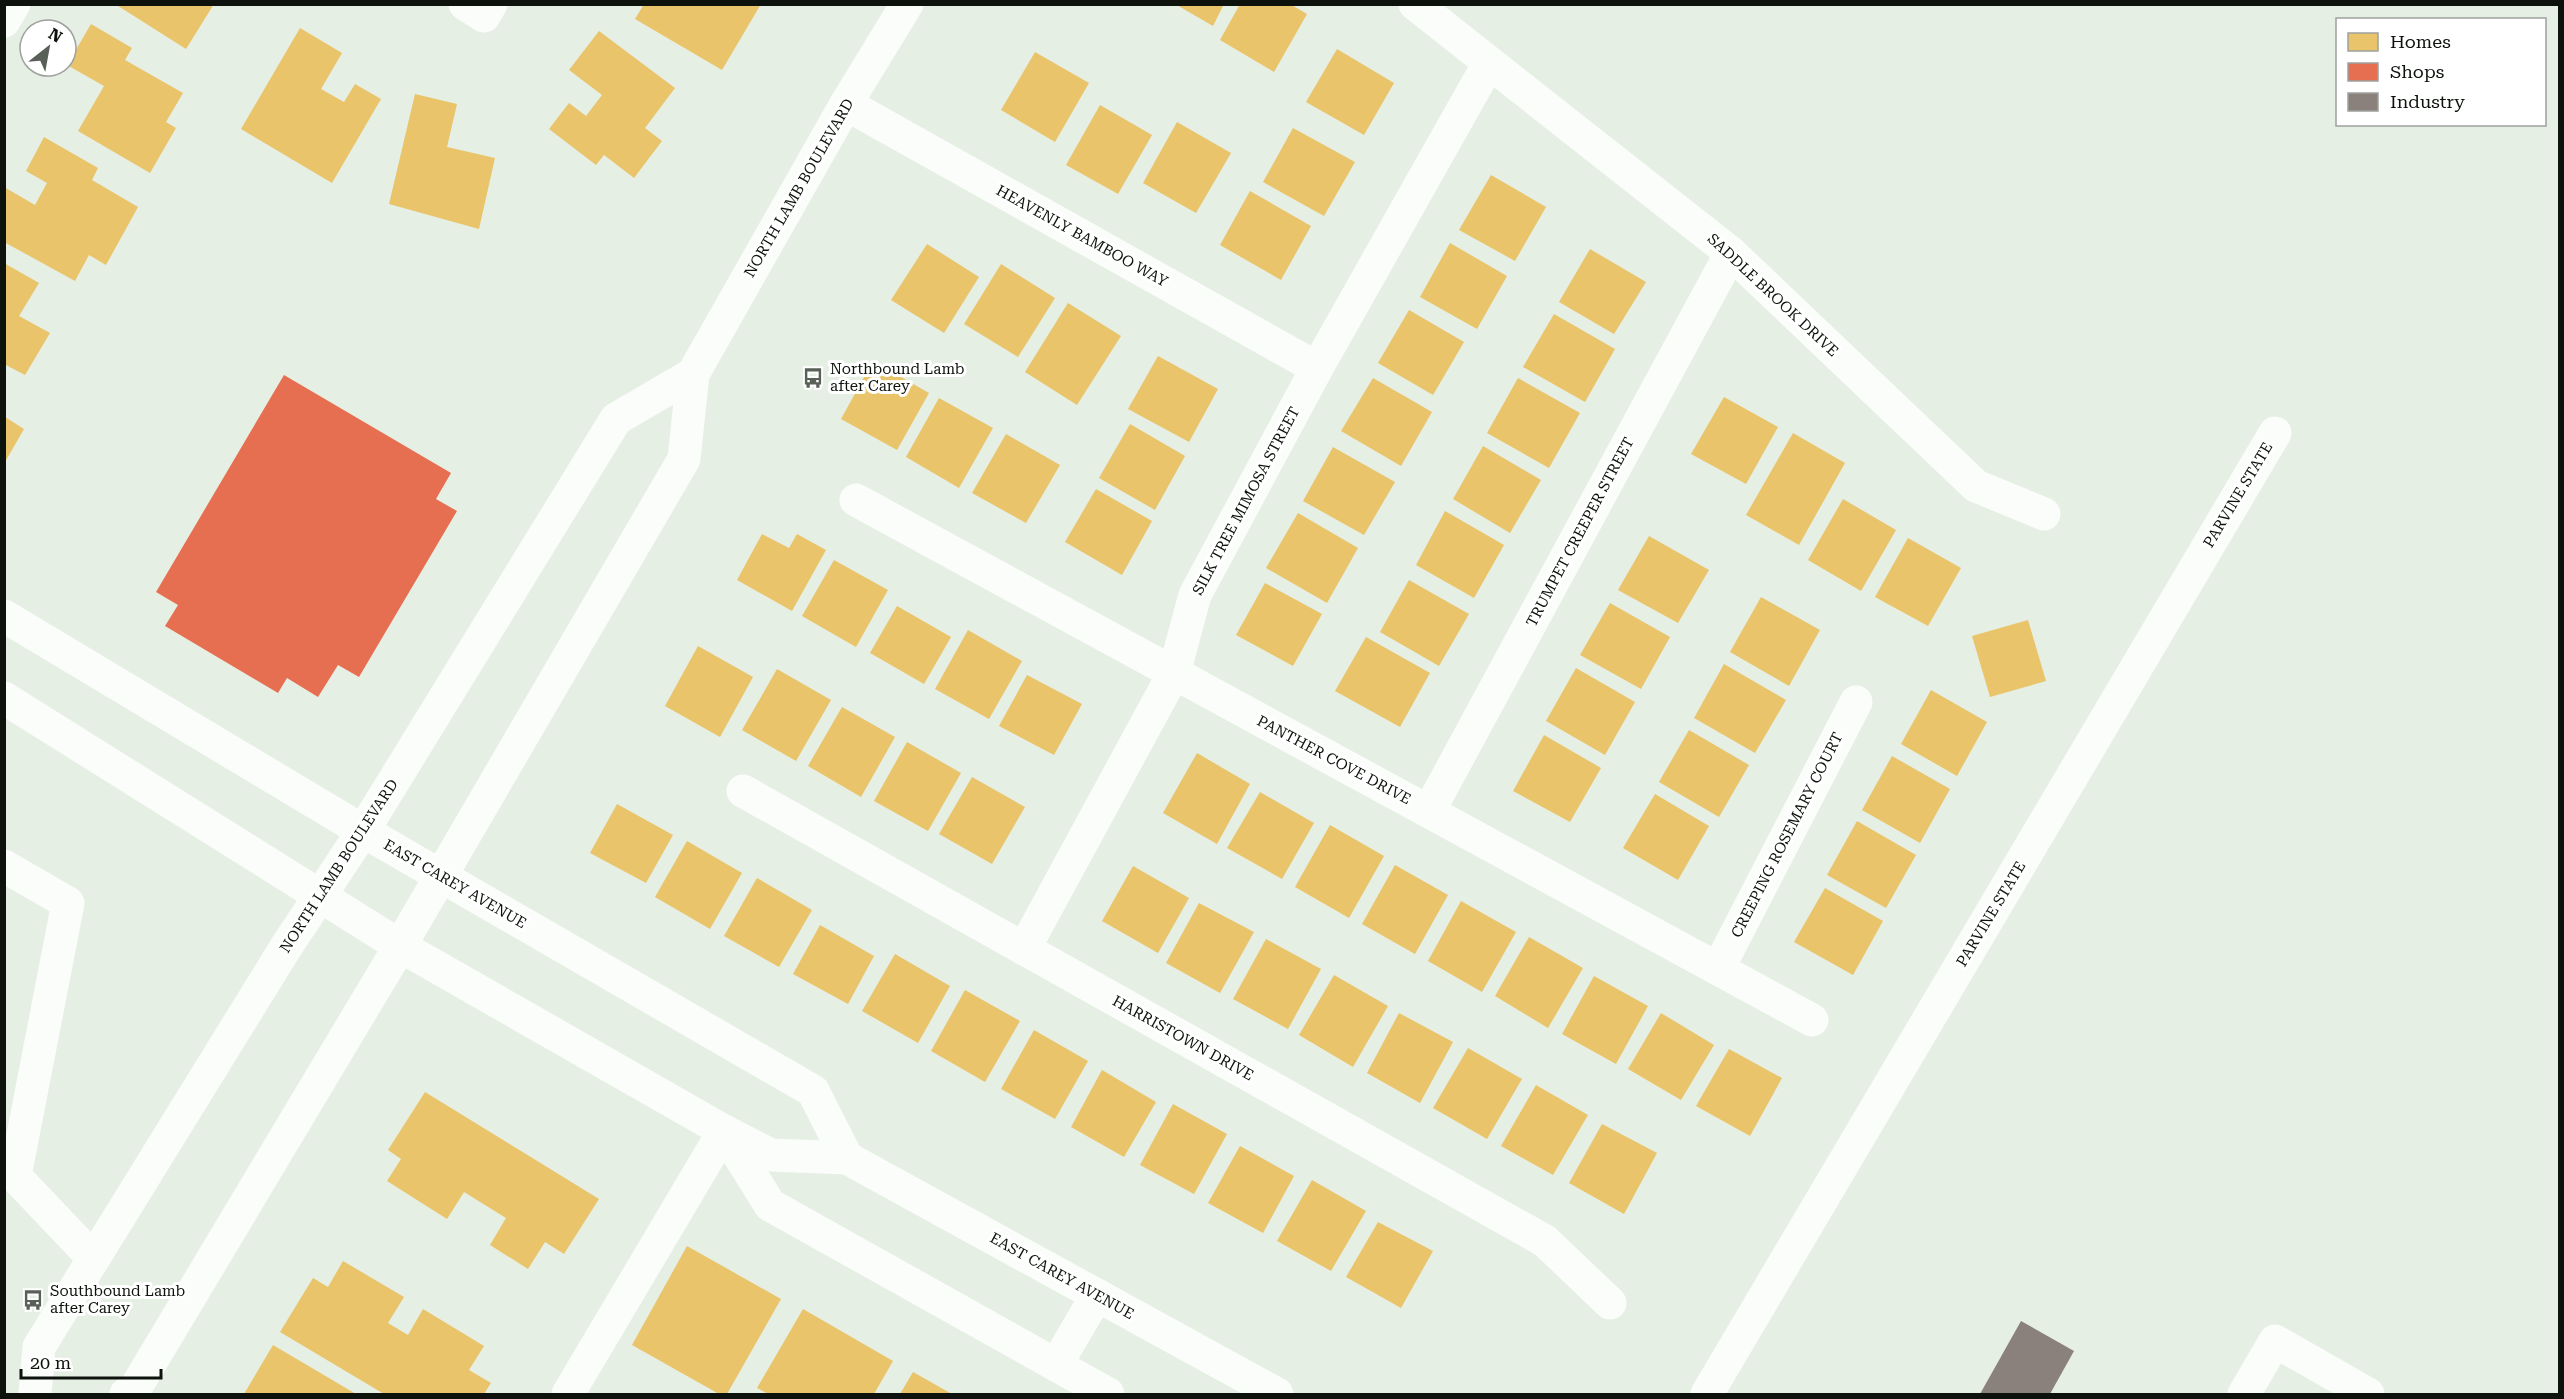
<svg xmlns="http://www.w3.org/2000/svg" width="2564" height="1399" font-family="'Roboto Serif',serif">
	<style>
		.homes { fill: #e9c46a }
		.shops { fill: #e76f51 }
		.industry { fill: #8a817c }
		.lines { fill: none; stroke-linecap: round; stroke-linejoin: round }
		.minor { stroke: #fbfdfb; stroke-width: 33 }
		.major { stroke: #fbfdfb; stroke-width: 33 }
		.labels { text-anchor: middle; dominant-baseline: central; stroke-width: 6; stroke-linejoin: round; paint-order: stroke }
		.street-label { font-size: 15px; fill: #0d130c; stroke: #fff }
		.poi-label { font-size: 15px; fill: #0d130c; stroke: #fff; text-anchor: start }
	</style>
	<rect width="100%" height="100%" fill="#e6efe4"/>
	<!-- homes -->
	<g class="homes">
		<path d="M115,4H214L186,49Z"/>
		<path d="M644,4H761L722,70L635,19Z"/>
		<path d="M1175,4H1224L1213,26Z"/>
		<path d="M1240,4H1290L1307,14L1274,72L1220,40Z"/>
		<path d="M91,24L132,48L125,60L183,93L166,122L176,128L150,173L78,131L104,86L67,65Z"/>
		<path d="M300,28L342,53L321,89L344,102L355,84L381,99L332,183L241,129Z"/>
		<path d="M599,31L675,88L645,128L662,141L634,178L604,155L596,165L549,129L569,103L586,116L602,95L569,70Z"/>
		<path d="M1337,49L1394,83L1364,135L1306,102Z"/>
		<path d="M1035,52L1089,83L1055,142L1001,110Z"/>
		<path d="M415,94L457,104L447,147L495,158L479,229L389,204Z"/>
		<path d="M1100,105L1152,135L1118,194L1066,165Z"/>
		<path d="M1177,122L1231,153L1196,213L1143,183Z"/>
		<path d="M1293,128L1355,162L1324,216L1263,182Z"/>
		<path d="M44,137L98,168L92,180L138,207L106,265L89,255L75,281L4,242V187L35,205L47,183L26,171Z"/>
		<path d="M1491,175L1546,207L1515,261L1459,230Z"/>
		<path d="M1250,191L1311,226L1281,280L1220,245Z"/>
		<path d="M1450,243L1507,276L1477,329L1420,297Z"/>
		<path d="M927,244L979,277L944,333L891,300Z"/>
		<path d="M1590,249L1646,282L1614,334L1559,302Z"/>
		<path d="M4,263L39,283L19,316L50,333L25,375L4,364Z"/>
		<path d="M1001,264L1055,298L1018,357L964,324Z"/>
		<path d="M1068,303L1121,336L1077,405L1025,372Z"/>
		<path d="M1409,310L1464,342L1433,395L1378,363Z"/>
		<path d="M1554,314L1615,349L1585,402L1523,367Z"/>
		<path d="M1158,356L1218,389L1189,442L1128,409Z"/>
		<path d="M873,361L929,393L897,450L841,419Z"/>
		<path d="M1373,378L1432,412L1401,466L1341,431Z"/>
		<path d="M1518,378L1580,413L1549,468L1487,433Z"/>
		<path d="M1724,397L1778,427L1746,484L1691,454Z"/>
		<path d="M939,398L993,428L959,488L906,457Z"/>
		<path d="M5,417L24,429L5,462Z"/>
		<path d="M1130,424L1185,456L1155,510L1099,478Z"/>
		<path d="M1793,433L1845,463L1799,545L1746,515Z"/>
		<path d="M1006,434L1060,465L1026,523L972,493Z"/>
		<path d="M1483,446L1541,480L1510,533L1453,499Z"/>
		<path d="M1333,447L1395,482L1364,535L1303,501Z"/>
		<path d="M1096,489L1152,521L1122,575L1065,542Z"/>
		<path d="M1843,499L1896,530L1861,591L1808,560Z"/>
		<path d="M1445,511L1504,545L1474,598L1416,565Z"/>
		<path d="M1298,513L1358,548L1327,603L1266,568Z"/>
		<path d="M762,534L789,548L797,534L826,550L792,611L737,580Z"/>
		<path d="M1649,536L1709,570L1678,623L1618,590Z"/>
		<path d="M1908,538L1961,568L1928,626L1875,597Z"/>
		<path d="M834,560L888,590L856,647L802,616Z"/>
		<path d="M1409,580L1469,614L1439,666L1380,632Z"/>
		<path d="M1265,583L1322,614L1293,666L1236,635Z"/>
		<path d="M1761,597L1820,630L1789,686L1730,652Z"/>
		<path d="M1610,603L1670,637L1641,689L1580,655Z"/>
		<path d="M897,606L951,637L924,684L870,653Z"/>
		<path d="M2028,620L2046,681L1990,697L1972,636Z"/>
		<path d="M968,630L1022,661L989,719L935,689Z"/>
		<path d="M1366,637L1430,673L1400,727L1335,691Z"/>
		<path d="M698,646L753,677L720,737L665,706Z"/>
		<path d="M1724,664L1786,700L1755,753L1694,718Z"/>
		<path d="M1576,668L1635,702L1605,755L1546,721Z"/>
		<path d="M777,669L831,700L796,761L742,730Z"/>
		<path d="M1027,675L1082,704L1054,755L999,726Z"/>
		<path d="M1931,690L1987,722L1957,776L1901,744Z"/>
		<path d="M842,707L895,737L861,797L808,766Z"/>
		<path d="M1689,730L1749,765L1719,817L1659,782Z"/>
		<path d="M1544,735L1601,768L1570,822L1513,791Z"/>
		<path d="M907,742L961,773L928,831L874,801Z"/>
		<path d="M1197,753L1250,784L1217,844L1163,813Z"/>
		<path d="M1892,756L1950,789L1920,843L1862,810Z"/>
		<path d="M972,777L1025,807L992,864L939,834Z"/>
		<path d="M1260,792L1314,823L1282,879L1227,848Z"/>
		<path d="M1655,794L1709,826L1678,880L1623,848Z"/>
		<path d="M617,804L673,835L646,883L590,853Z"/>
		<path d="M1857,821L1916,855L1886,908L1827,875Z"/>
		<path d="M1330,825L1384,856L1349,918L1295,887Z"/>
		<path d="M687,841L742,873L710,929L655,897Z"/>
		<path d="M1395,865L1448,895L1415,954L1362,924Z"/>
		<path d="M1133,866L1189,898L1158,953L1102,921Z"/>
		<path d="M757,878L812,910L779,967L724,936Z"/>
		<path d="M1825,888L1883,921L1853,975L1794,942Z"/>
		<path d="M1461,901L1516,932L1482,992L1428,961Z"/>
		<path d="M1199,903L1254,932L1220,993L1166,963Z"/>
		<path d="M820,925L874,956L848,1004L793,974Z"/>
		<path d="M1529,937L1583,968L1548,1028L1495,996Z"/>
		<path d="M1266,939L1321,969L1288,1029L1233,999Z"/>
		<path d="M895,954L950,986L918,1043L862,1011Z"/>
		<path d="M1334,975L1388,1006L1353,1067L1299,1035Z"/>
		<path d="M1594,976L1648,1006L1616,1064L1562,1034Z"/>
		<path d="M965,990L1020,1021L985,1082L931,1051Z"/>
		<path d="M1399,1013L1453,1042L1420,1103L1367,1073Z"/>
		<path d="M1661,1013L1714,1045L1681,1100L1628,1069Z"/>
		<path d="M1034,1030L1088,1061L1055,1119L1001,1089Z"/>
		<path d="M1468,1048L1522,1079L1487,1139L1433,1108Z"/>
		<path d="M1729,1049L1782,1078L1750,1136L1696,1106Z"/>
		<path d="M1102,1070L1156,1102L1124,1157L1071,1127Z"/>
		<path d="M1536,1085L1588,1115L1553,1175L1501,1146Z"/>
		<path d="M425,1092L599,1199L564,1254L545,1242L528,1269L490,1245L506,1218L464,1192L447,1219L387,1181L401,1159L388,1150Z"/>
		<path d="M1173,1104L1227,1134L1194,1194L1140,1165Z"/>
		<path d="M1602,1124L1657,1153L1624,1214L1569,1183Z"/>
		<path d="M1240,1146L1294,1176L1263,1233L1208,1203Z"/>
		<path d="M1312,1180L1366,1211L1331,1271L1277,1241Z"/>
		<path d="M1378,1222L1433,1251L1401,1308L1346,1277Z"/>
		<path d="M687,1246L781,1299L727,1394H719L632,1345Z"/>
		<path d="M343,1261L404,1297L388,1323L408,1335L423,1309L484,1346L469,1370L491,1383L484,1394H384L280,1332L313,1278L328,1287Z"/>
		<path d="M803,1309L893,1361L874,1394H768L757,1388Z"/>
		<path d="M273,1345L356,1394H244Z"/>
		<path d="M913,1372L952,1394H900Z"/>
	</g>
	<!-- shops -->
	<path class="shops" d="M284,375L451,473L436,499L457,511L359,677L338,665L318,697L287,678L278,693L165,626L178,605L156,592Z"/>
	<!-- industry -->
	<path class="industry" d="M2021,1321L2074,1351L2050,1394H1980Z"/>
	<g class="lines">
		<!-- minor -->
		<g class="minor">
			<path d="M465,4L484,16L491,4"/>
			<path d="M1415,4L1731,253L1976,486L2044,514"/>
			<path d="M4,21L14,4"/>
			<path d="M846,104L1317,368"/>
			<path d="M856,500L1812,1020"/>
			<path d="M743,791L1545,1241L1610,1303"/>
			<path d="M1429,811L1731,253"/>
			<path d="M4,866L68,903L15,1176L92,1257"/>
			<path d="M1024,949L1174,673L1195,595L1317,368L1489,63"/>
			<path d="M1718,969L1856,702"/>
			<path d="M568,1394L724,1131"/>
			<path d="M1707,1394L2275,433"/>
			<path d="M2244,1394L2275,1341L2368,1394"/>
		</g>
		<!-- major -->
		<g class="major">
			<path d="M4,616L363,831L813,1091L847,1158"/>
			<path d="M4,698L400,946L724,1131L771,1155L847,1158L1277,1394"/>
			<path d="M724,1131L770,1205L1108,1394"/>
			<path d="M1056,1365L1097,1295"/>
			<path d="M35,1394L39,1347L286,947L363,831L616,419L693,374"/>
			<path d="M126,1394L136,1387L400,946L684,459L693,374L846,104L907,4"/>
		</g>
	</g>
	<!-- icons -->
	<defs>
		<g id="bus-bare" transform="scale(1.62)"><path d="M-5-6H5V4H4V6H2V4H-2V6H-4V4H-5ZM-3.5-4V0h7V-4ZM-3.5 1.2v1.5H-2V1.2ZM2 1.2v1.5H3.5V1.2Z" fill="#596058" stroke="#fff" stroke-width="2.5" paint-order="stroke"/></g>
	</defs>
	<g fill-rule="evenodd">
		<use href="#bus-bare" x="813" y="378"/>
		<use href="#bus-bare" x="33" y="1300"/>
	</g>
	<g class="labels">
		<!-- street labels -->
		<g class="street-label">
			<text transform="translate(799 188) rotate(-60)">NORTH LAMB BOULEVARD</text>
			<text transform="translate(1082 236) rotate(29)">HEAVENLY BAMBOO WAY</text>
			<text transform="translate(1773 295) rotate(43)">SADDLE BROOK DRIVE</text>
			<text transform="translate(2238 495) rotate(-59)">PARVINE STATE</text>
			<text transform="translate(1246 501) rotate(-62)">SILK TREE MIMOSA STREET</text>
			<text transform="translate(1580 532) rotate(-62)">TRUMPET CREEPER STREET</text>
			<text transform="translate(1334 760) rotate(28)">PANTHER COVE DRIVE</text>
			<text transform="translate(1787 835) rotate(-63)">CREEPING ROSEMARY COURT</text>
			<text transform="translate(339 866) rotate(-57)">NORTH LAMB BOULEVARD</text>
			<text transform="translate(455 884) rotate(30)">EAST CAREY AVENUE</text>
			<text transform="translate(1991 914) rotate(-59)">PARVINE STATE</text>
			<text transform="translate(1183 1038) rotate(29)">HARRISTOWN DRIVE</text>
			<text transform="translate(1062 1276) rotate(29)">EAST CAREY AVENUE</text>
		</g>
		<!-- poi labels -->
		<g class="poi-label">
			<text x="830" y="369">Northbound Lamb<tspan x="830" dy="17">after Carey</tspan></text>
			<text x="50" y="1291">Southbound Lamb<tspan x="50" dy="17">after Carey</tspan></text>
		</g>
	</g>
	<!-- border -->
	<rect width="2564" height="1399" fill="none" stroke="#0d130c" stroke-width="12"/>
	<!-- legend -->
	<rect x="2336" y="18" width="210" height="108" fill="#ffffff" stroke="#9ea19e" stroke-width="1.5"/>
	<rect x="2348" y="33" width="30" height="18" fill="#e9c46a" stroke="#9ea19e" stroke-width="1.5"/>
	<text x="2390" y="48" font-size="18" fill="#0d130c">Homes</text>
	<rect x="2348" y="63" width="30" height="18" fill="#e76f51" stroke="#9ea19e" stroke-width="1.5"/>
	<text x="2390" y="78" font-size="18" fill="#0d130c">Shops</text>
	<rect x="2348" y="93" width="30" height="18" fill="#8a817c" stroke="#9ea19e" stroke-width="1.5"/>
	<text x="2390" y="108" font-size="18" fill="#0d130c">Industry</text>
	<!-- north arrow -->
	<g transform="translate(48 48) rotate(31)"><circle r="28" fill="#ffffff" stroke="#9ea19e" stroke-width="1.5"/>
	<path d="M0-4.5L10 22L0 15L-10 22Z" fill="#596058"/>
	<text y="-9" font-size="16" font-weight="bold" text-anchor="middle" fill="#0d130c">N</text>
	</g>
	<!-- scale -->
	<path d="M21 1369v9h140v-9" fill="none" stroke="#0d130c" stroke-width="3"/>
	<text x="30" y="1369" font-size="18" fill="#0d130c" stroke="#ffffff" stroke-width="4.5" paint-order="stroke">20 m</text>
</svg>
